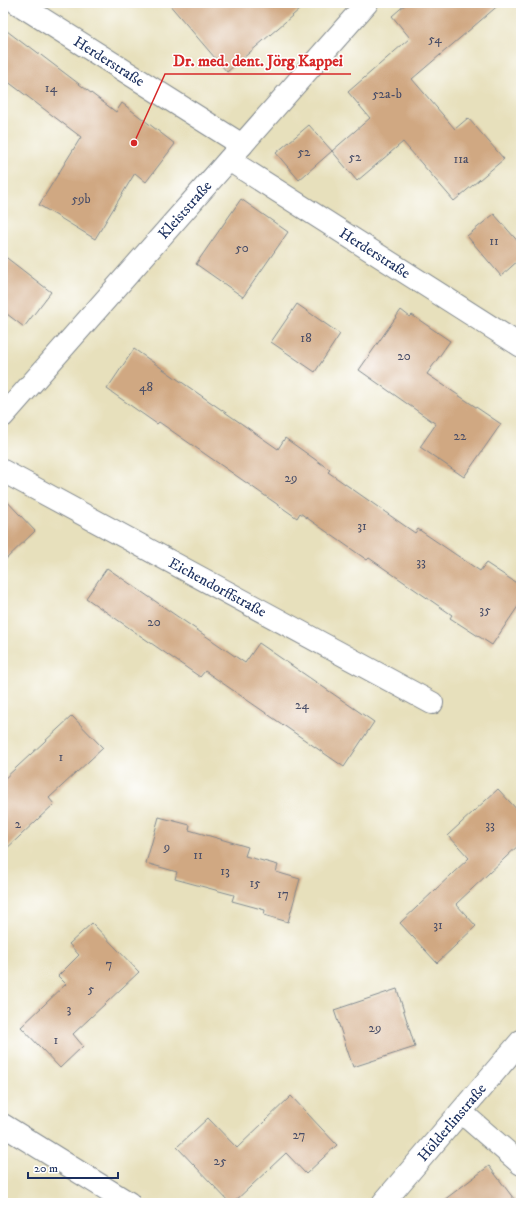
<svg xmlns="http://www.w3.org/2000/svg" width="524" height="1206" font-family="'IM FELL DW Pica',serif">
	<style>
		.building { fill: #d0a882 }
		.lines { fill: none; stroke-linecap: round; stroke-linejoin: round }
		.street-casing { stroke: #81888d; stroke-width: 24 }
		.street { stroke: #fff; stroke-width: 22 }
		.labels { text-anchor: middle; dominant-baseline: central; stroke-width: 3; stroke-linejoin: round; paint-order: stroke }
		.number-label { font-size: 13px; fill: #484d67 }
		.street-label { font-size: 15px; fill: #1b2f5e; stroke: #fff }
		.leader { fill: none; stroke: #d62828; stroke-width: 1.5 }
		.callout-dot { fill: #d62828; stroke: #fff; stroke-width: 1.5 }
		.callout-label { font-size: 16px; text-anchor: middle; font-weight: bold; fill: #d62828; stroke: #fff; stroke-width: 3; stroke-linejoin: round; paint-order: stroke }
	</style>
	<rect width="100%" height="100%" fill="#fff"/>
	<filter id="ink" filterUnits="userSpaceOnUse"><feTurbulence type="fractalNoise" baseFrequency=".025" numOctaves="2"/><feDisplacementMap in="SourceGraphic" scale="8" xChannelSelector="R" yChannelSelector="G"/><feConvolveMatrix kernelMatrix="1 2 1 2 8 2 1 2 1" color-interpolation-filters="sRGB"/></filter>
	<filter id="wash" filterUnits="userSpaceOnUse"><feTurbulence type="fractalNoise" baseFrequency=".012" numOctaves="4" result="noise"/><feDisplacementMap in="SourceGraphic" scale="16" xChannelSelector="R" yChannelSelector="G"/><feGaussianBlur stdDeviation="0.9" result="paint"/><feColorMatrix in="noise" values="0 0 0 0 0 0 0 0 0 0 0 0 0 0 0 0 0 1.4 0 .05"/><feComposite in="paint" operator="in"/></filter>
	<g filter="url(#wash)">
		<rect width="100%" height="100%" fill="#e7e0bc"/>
		<g id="blocks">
			<!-- building -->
			<g class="building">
				<path d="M168,3H307L227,72Z"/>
				<path d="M407,3H501L412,79L455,129L468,118L504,159L454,201L403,142L357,181L332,151L370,118L348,92L410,38L392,16Z"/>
				<path d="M3,28L28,47L29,46L116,112L122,103L175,144L146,182L135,173L95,239L39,205L81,137L3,78Z"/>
				<path d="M309,125L332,151L299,180L276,153Z"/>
				<path d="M241,199L288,232L243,297L196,264Z"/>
				<path d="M494,214L521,245V258L501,276L467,236Z"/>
				<path d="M3,255L51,292L24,327L3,311Z"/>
				<path d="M297,304L340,334L315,372L271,342Z"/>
				<path d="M401,310L410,317L412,315L450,341L427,374L501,424L464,477L420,447L436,424L359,370Z"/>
				<path d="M134,349L278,449L285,438L330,470L328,472L415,533L418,529L480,571L486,563L521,586V602L492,645L450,618L452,615L369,558L367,560L300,513L297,518L159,422L157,424L107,389Z"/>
				<path d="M3,497L35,531L3,562Z"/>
				<path d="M107,568L245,663L259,643L374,722L344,767L205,671L200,677L86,598Z"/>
				<path d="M72,716L103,748L49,798L54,804L3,852V780Z"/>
				<path d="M498,789L521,814V843L456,904L476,926L437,963L400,923L469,858L448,835Z"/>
				<path d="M159,817L190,825L189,830L248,847L245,856L278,865L276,872L300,879L288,922L264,915L265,910L232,901L234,895L175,879L177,872L146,863Z"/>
				<path d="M92,923L139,972L73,1034L83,1046L60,1068L21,1027L66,984L58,976L79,955L69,944Z"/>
				<path d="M397,989L415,1047L353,1067L334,1010Z"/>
				<path d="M291,1096L337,1145L306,1174L286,1153L233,1203H230L177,1147L208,1118L237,1148Z"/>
				<path d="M489,1166L517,1203H440Z"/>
			</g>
		</g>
	</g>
	<g filter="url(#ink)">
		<use href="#blocks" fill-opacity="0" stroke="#81888d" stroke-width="1"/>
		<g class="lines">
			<!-- street casing -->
			<g class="street-casing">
				<g id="street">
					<path id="s1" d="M17,3L242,145"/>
					<path id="s2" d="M229,160L521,346"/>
					<path id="s3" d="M3,416L367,3"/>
					<path id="s4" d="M3,471L432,703"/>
					<path d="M461,1112L521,1164"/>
					<path d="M3,1125L129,1203"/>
					<path id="s5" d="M383,1203L521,1041"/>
				</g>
			</g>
			<!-- street -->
			<use href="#street" class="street"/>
		</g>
	</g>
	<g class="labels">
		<!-- number labels -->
		<g class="number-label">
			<text x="435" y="39">54</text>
			<text x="51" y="88">14</text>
			<text x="387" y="94">52a-b</text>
			<text x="304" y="152">52</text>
			<text x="355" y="157">52</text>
			<text x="461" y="159">11a</text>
			<text x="81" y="199">59b</text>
			<text x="494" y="241">11</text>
			<text x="242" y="248">50</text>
			<text x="306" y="338">18</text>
			<text x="404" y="356">20</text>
			<text x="146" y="387">48</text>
			<text x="460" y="436">22</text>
			<text x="291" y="478">29</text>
			<text x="362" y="526">31</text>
			<text x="421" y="562">33</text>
			<text x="485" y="610">35</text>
			<text x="154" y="622">20</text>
			<text x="302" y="705">24</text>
			<text x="61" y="757">1</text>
			<text x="18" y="824">2</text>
			<text x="490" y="825">33</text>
			<text x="167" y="847">9</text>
			<text x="198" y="855">11</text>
			<text x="225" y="871">13</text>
			<text x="255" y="883">15</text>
			<text x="283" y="894">17</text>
			<text x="438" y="925">31</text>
			<text x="109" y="964">7</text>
			<text x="91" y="989">5</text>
			<text x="69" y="1009">3</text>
			<text x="375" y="1028">29</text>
			<text x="56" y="1040">1</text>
			<text x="299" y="1135">27</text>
			<text x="220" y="1161">25</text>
		</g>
		<!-- street labels -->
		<g class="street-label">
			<text stroke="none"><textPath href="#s1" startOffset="109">Herderstraße</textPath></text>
			<text stroke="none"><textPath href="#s3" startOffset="275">Kleiststraße</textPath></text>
			<text stroke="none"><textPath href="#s2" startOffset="173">Herderstraße</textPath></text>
			<text stroke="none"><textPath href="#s4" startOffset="244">Eichendorffstraße</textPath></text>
			<text stroke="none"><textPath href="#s5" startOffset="106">Hölderlinstraße</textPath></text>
		</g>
	</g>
	<!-- callouts -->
	<path class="leader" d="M134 143L165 74H351"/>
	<circle class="callout-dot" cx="134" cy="143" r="4"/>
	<g class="callout-label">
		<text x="258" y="66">Dr. med. dent. Jörg Kappei</text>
	</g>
	<!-- margin -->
	<rect width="524" height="1206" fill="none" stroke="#fff" stroke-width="16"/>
	<!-- scale -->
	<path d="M28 1172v6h90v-6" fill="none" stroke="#1b2f5e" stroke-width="2"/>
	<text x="34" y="1172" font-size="12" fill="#1b2f5e" stroke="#ffffff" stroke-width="3" paint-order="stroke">20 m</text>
</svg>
